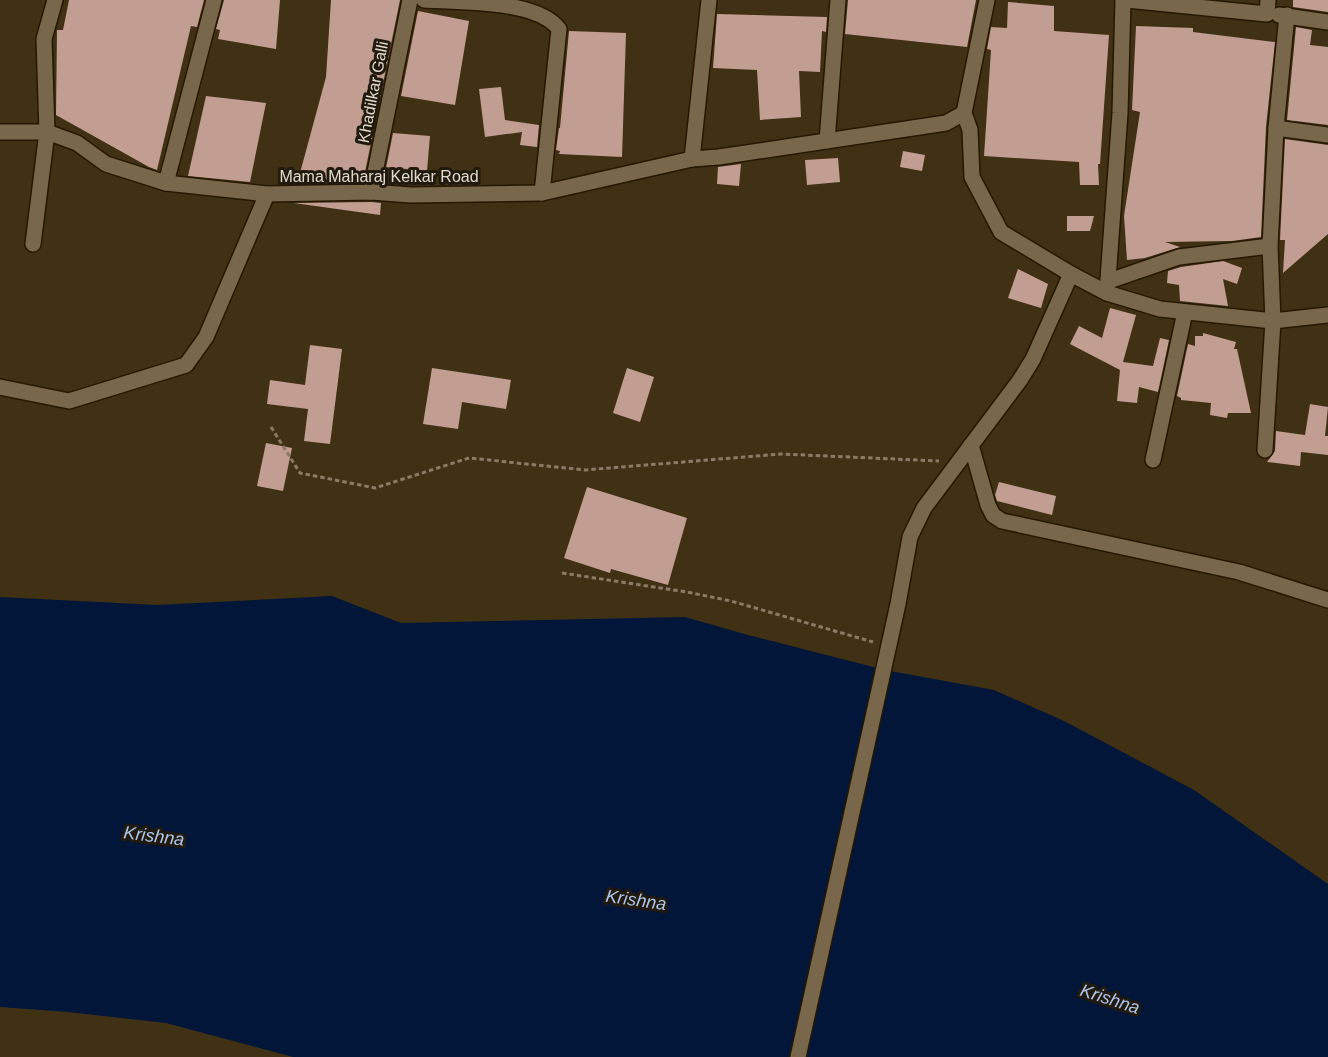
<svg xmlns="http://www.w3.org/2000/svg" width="1328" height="1057" font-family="Arial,sans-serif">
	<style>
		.water { fill: #011639 }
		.building { fill: #c29d91 }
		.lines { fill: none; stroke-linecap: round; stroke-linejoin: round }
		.minor-casing { stroke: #261800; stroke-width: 18 }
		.path { stroke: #897c66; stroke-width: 3; stroke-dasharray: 4.5 3; stroke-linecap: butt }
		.minor { stroke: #78674a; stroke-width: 15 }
		.labels { text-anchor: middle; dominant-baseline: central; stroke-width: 6; stroke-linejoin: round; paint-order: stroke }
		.street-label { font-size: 16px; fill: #e3d9ca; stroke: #211a0e }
		.water-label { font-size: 18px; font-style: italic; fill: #acc6ec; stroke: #211a0e }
	</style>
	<rect width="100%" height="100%" fill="#403115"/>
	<!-- water -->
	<path class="water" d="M332,596L401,623L685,617L748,635L885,670L994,690L1064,721L1194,790L1328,884V1057H293L166,1023L68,1012L0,1007V597L157,605Z"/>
	<!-- building -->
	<g class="building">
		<path d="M69,0H204L197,27L191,26L157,170L149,167L56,115L57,30H63Z"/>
		<path d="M224,0H280L276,49L218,39L220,30L216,29Z"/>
		<path d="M331,0H400L363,182L297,184L326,77Z"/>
		<path d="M848,0H976L967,47L845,34Z"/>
		<path d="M1293,0H1328V12L1293,7Z"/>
		<path d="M1008,2L1054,6V31L1109,35L1100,164H1098L1099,185H1080L1079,162L984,156L991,50L987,49L991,27L1007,28Z"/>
		<path d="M418,11L469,21L455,105L401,96Z"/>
		<path d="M717,14L827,17L826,32L822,31L820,72L799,71L801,117L760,120L757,70L713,68Z"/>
		<path d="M1136,26L1193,28V32L1275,42L1266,127L1261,237L1232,241L1165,242L1180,247L1145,258L1127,260L1124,216L1140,112L1132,110Z"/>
		<path d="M1296,27L1312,30L1310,45L1328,47V125L1287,120Z"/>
		<path d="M569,31L626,33L622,157L559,154L560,151L556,150L559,128H560Z"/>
		<path d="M501,87L505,120L539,125L537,147L520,145L522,132L485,137L479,89Z"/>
		<path d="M206,96L266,103L250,182L188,176Z"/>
		<path d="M393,133L430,136L427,171L386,167L383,183Z"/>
		<path d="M1285,139L1328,145V234L1283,273L1285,240H1280Z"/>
		<path d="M903,151L925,155L922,171L900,167Z"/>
		<path d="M838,158L840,182L807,185L805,160Z"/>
		<path d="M741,164L739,186L717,184L718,167Z"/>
		<path d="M371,202L381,203L380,215L294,203Z"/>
		<path d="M1067,216H1094L1090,231H1067Z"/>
		<path d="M1223,261L1242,268L1237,284L1223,279L1228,306L1180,301L1179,285L1167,283L1168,271L1181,267Z"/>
		<path d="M1018,269L1048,284L1041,308L1008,298Z"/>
		<path d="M1110,308L1136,315L1123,362L1153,366L1160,338L1169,340L1158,392L1139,387L1137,403L1117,401L1120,370L1070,344L1079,326L1102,338Z"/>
		<path d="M1203,333L1236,342L1234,349H1237L1251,413H1228L1227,418L1210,415L1211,403L1181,400V398L1177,396L1188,344L1195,346V336H1203Z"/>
		<path d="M310,345L342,349L330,444L304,441L308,409L267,404L270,380L305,385Z"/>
		<path d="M432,368L511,380L506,409L462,402L458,429L423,424Z"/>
		<path d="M627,368L654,377L640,422L613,413Z"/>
		<path d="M1310,404L1328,407L1325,436H1328V455L1301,452L1300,466L1267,462L1275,451L1276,431L1305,435Z"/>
		<path d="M266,443L292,448L283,491L257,486Z"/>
		<path d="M999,482L1056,496L1052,515L997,501L995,495Z"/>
		<path d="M587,487L687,518L668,585L611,569L610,573L564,558Z"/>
	</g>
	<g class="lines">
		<!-- minor casing -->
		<g class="minor-casing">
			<g id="minor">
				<path d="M55,0L44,39L47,132L77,143L106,164L166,183L267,194L371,192L411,195L542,193L692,159L709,0"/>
				<path d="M424,0C461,2 537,0 559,29L542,193"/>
				<path d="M987,0L964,113L970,130L972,177L1001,232L1071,274L1107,293L1160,309L1273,321L1328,315"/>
				<path d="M1127,0L1267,14L1268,0"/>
				<path d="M1279,15L1328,22"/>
				<path d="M1276,128L1328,135"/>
				<path d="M0,132H47L33,244"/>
				<path d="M827,141L838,0"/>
				<path d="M692,159L719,157L946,123L964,113"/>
				<path d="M166,183L214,0"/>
				<path d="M371,192L410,0"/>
				<path d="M1109,281L1179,257L1270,246"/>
				<path d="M1107,293L1120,113L1123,0"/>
				<path d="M0,387L69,401L186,365L206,337L267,194"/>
				<path d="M971,445L988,505L993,515L1002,521L1239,572L1328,600"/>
				<path d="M1265,450L1273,321L1270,246L1276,128L1287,15"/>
				<path d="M1153,460L1185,312"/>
				<path d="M798,1057L898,604L910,537L924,508L1020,380L1033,359L1071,274"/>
			</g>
		</g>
		<!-- path -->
		<g class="path">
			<path d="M271,427L300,473L375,488L469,458L585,470L781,454L939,461"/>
			<path d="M562,573L687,592L731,601L873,642"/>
		</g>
		<!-- minor -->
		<use href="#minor" class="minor"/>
	</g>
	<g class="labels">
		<!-- street labels -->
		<g class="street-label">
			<text transform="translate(373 92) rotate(-79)">Khadilkar Galli</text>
			<text x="379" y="176">Mama Maharaj Kelkar Road</text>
		</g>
		<!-- water labels -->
		<g class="water-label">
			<text transform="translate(154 836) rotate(7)">Krishna</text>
			<text transform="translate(636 900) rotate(8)">Krishna</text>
			<text transform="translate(1110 999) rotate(18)">Krishna</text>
		</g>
	</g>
</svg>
